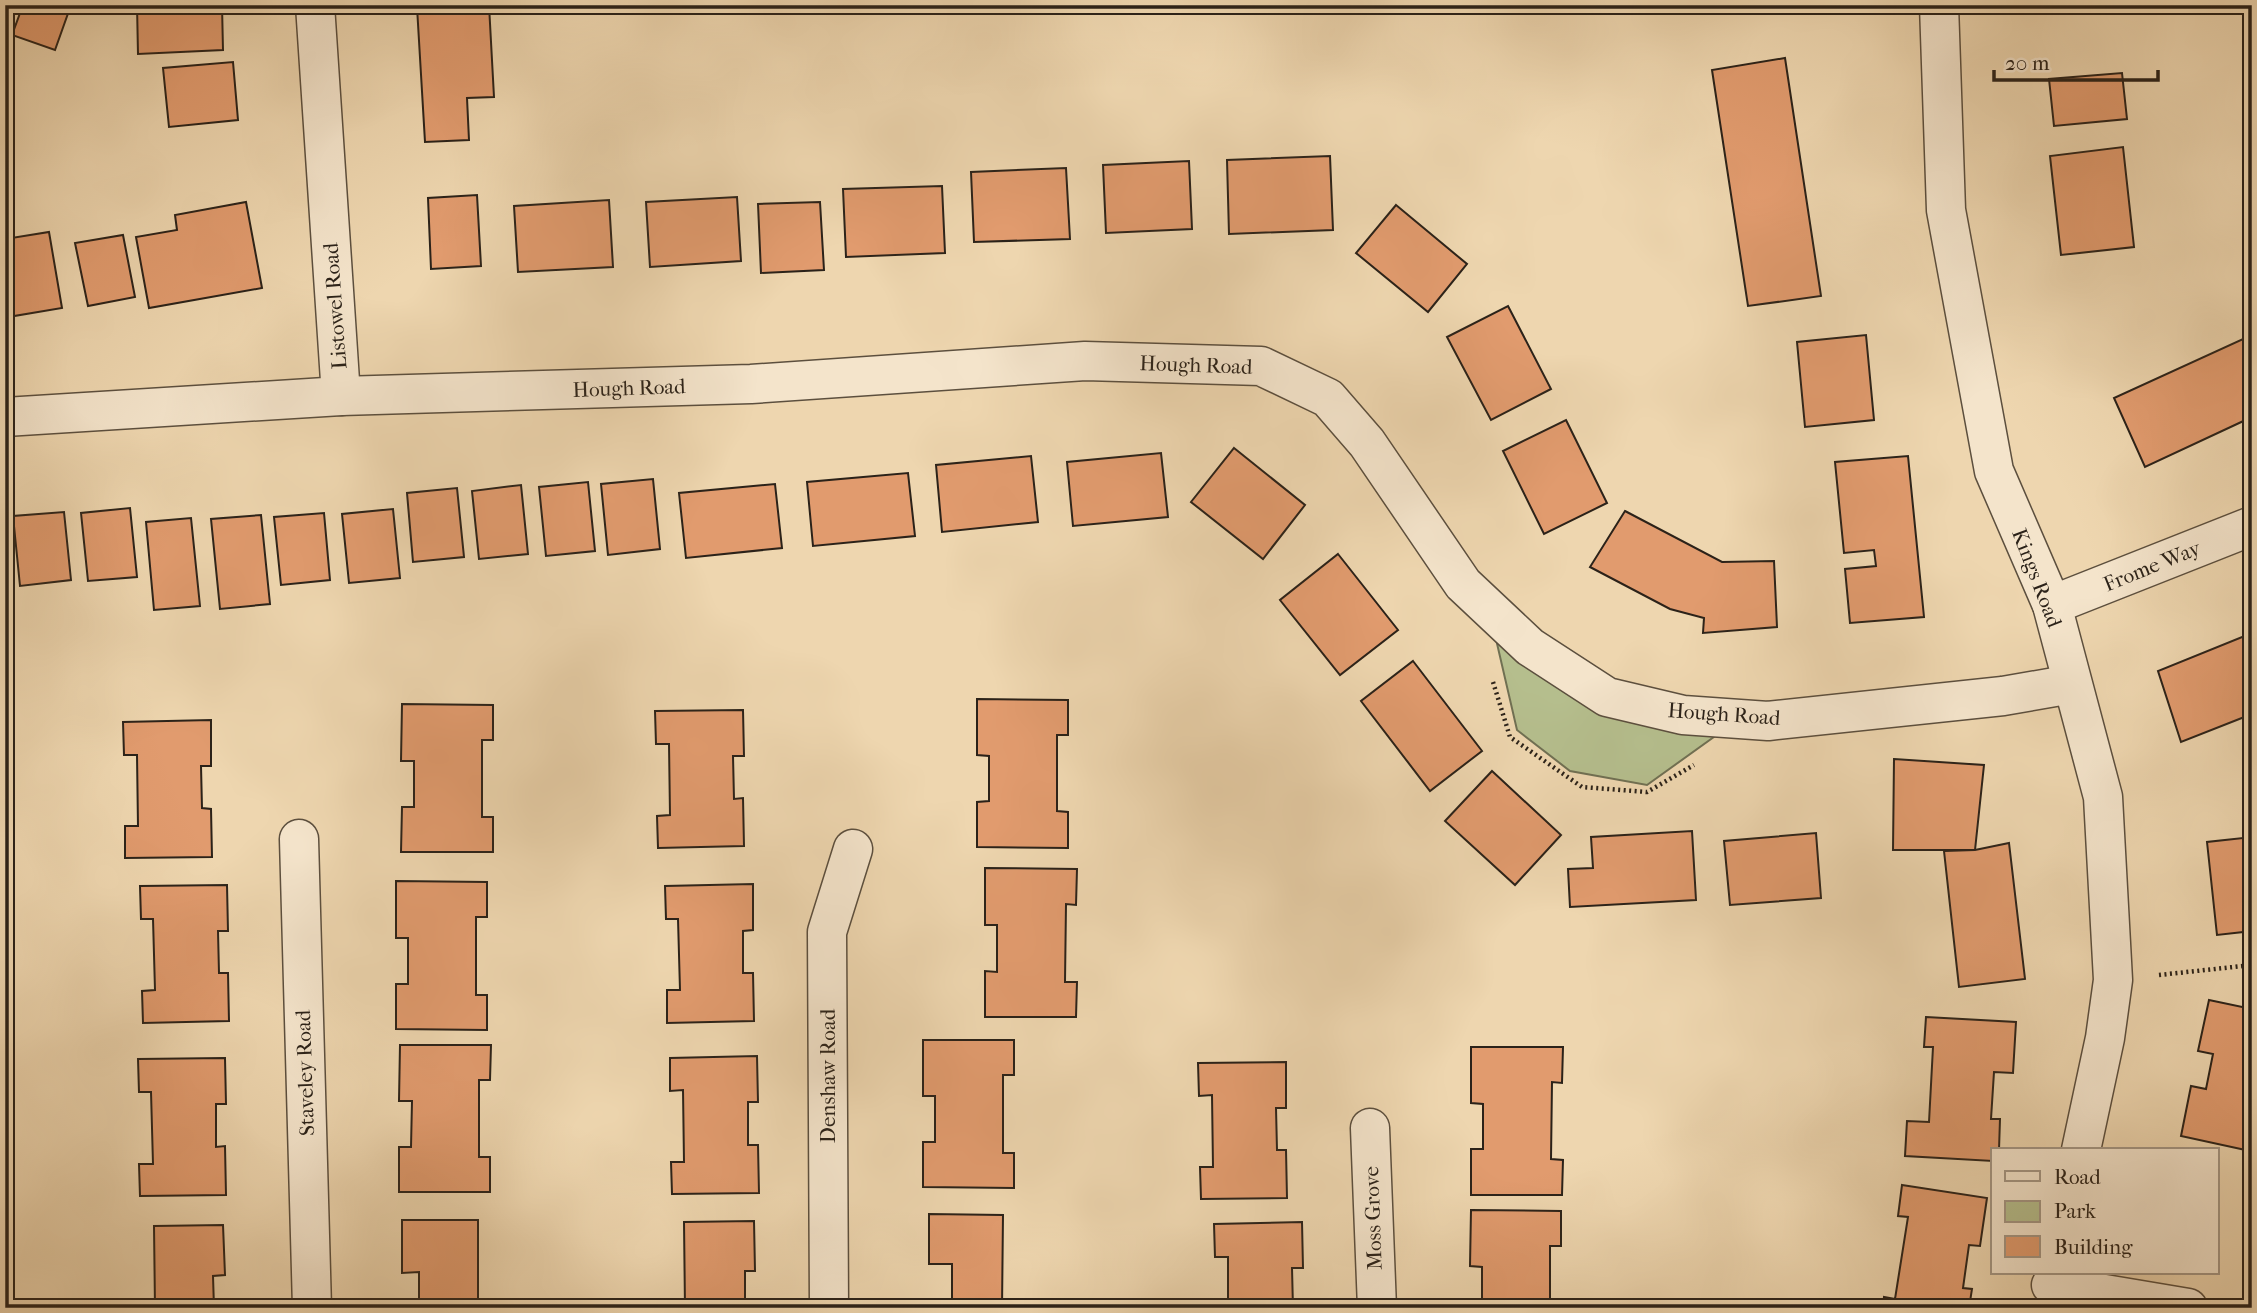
<svg xmlns="http://www.w3.org/2000/svg" width="2257" height="1313" font-family="'IM FELL French Canon',serif">
	<style>
		.green { fill: #b5be8d; stroke: #707053; stroke-width: 2 }
		.building { fill: #e19b6e; stroke: #2b2219; stroke-width: 2 }
		.lines { fill: none; stroke-linecap: round; stroke-linejoin: round }
		.minor-casing { stroke: #5c4f3e; stroke-width: 41 }
		.path { stroke: #2b2219; stroke-width: 4.5; stroke-dasharray: 2 3.5; stroke-linecap: butt }
		.minor { stroke: #f4e4cb; stroke-width: 38 }
		.labels { text-anchor: middle; dominant-baseline: central; stroke-width: 6; stroke-linejoin: round; paint-order: stroke }
		.street-label { font-size: 21px; fill: #2b2219; stroke: #f4e4cb }
	</style>
	<rect width="100%" height="100%" fill="#eed6af"/>
	<filter id="stains"><feTurbulence type="fractalNoise" baseFrequency=".00286" numOctaves="4"/><feColorMatrix values="0 0 0 0 .2 0 0 0 0 .09 0 0 0 0 .02 0 0 0 .5 -.17"/></filter>
	<radialGradient id="worn" r=".72"><stop offset=".6" stop-color="#630" stop-opacity="0"/><stop offset="1" stop-color="#630" stop-opacity=".3"/></radialGradient>
	<!-- green -->
	<path class="green" d="M1495,635L1725,729L1647,785L1570,771L1517,730Z"/>
	<!-- building -->
	<g class="building">
		<path d="M23,5H71L55,50L12,35Z"/>
		<path d="M137,5H222L223,50L138,54Z"/>
		<path d="M440,5H489L494,97L467,98L469,140L425,142L417,7Z"/>
		<path d="M610,5H702V9L611,13Z"/>
		<path d="M1785,58L1821,296L1748,306L1712,70Z"/>
		<path d="M233,62L238,120L169,127L163,68Z"/>
		<path d="M2122,73L2127,119L2054,126L2049,79Z"/>
		<path d="M2123,147L2134,247L2061,255L2050,156Z"/>
		<path d="M1330,156L1333,230L1229,234L1227,160Z"/>
		<path d="M1189,161L1192,229L1106,233L1103,165Z"/>
		<path d="M1066,168L1070,239L974,242L971,172Z"/>
		<path d="M942,186L945,253L846,257L843,189Z"/>
		<path d="M477,195L481,266L431,269L428,198Z"/>
		<path d="M737,197L741,261L650,267L646,202Z"/>
		<path d="M609,200L613,267L518,272L514,206Z"/>
		<path d="M246,202L262,288L149,308L136,237L177,230L175,215Z"/>
		<path d="M820,202L824,270L761,273L758,204Z"/>
		<path d="M1396,205L1467,264L1428,312L1356,253Z"/>
		<path d="M49,232L62,308L14,316L5,270V239Z"/>
		<path d="M123,235L135,297L88,306L75,243Z"/>
		<path d="M1508,306L1551,389L1491,420L1447,337Z"/>
		<path d="M1866,335L1874,420L1805,427L1797,342Z"/>
		<path d="M2243,339L2252,357V417L2145,467L2114,398Z"/>
		<path d="M1566,420L1607,503L1544,534L1503,451Z"/>
		<path d="M1234,448L1305,505L1263,559L1191,502Z"/>
		<path d="M1161,453L1168,517L1073,526L1067,462Z"/>
		<path d="M1031,456L1038,522L942,532L936,465Z"/>
		<path d="M1908,456L1924,617L1850,623L1845,569L1876,566L1874,550L1844,553L1835,462Z"/>
		<path d="M908,473L915,536L813,546L807,482Z"/>
		<path d="M653,479L660,549L608,555L601,484Z"/>
		<path d="M588,482L595,551L546,556L539,487Z"/>
		<path d="M775,484L782,548L686,558L679,493Z"/>
		<path d="M521,485L528,554L479,559L472,491Z"/>
		<path d="M457,488L464,557L413,562L407,493Z"/>
		<path d="M130,508L137,577L88,581L81,513Z"/>
		<path d="M393,509L400,578L349,583L342,514Z"/>
		<path d="M1625,511L1722,562L1774,561L1777,627L1703,633L1704,618L1670,609L1590,567Z"/>
		<path d="M64,512L71,580L20,586L13,516Z"/>
		<path d="M324,513L330,580L281,585L274,517Z"/>
		<path d="M261,515L270,604L220,609L211,519Z"/>
		<path d="M191,518L200,606L154,610L146,522Z"/>
		<path d="M1338,554L1398,630L1340,675L1280,600Z"/>
		<path d="M2252,633V714L2181,742L2158,671Z"/>
		<path d="M1413,661L1482,751L1430,791L1361,701Z"/>
		<path d="M977,699L1068,700V735H1057V811L1068,812V848L977,847V802L989,801V756L977,755Z"/>
		<path d="M402,704L493,705V740H482V817H493V852H401L402,807H414V761H401Z"/>
		<path d="M743,710L744,756H733L734,799L743,798L744,846L658,848L657,816L670,815L669,744H656L655,711Z"/>
		<path d="M211,720V766H201L202,808L211,809L212,857L125,858V826H138L137,755H124L123,722Z"/>
		<path d="M1894,759L1984,765L1975,850H1893Z"/>
		<path d="M1492,771L1561,835L1515,885L1445,821Z"/>
		<path d="M1692,831L1696,900L1570,907L1568,869L1593,868L1591,837Z"/>
		<path d="M1816,833L1821,898L1730,905L1724,841Z"/>
		<path d="M2252,837V931L2217,935L2207,842Z"/>
		<path d="M2009,843L2025,979L1959,987L1944,851L1975,850Z"/>
		<path d="M985,868L1077,869L1076,905L1066,904L1065,982H1077L1076,1017H985V971L997,972V925H985Z"/>
		<path d="M396,881L487,882V917H476V995H487V1030L396,1029V984H408V938H396Z"/>
		<path d="M753,884V930L743,931V973H753L754,1021L667,1023V990H680L678,919H666L665,886Z"/>
		<path d="M227,885L228,931H218L219,973H228L229,1021L143,1023L142,991L155,990L153,919H141L140,886Z"/>
		<path d="M2209,1000L2252,1009L2250,1151L2181,1136L2191,1086L2206,1089L2213,1054L2198,1051Z"/>
		<path d="M1926,1017L2016,1022L2013,1073L1994,1072L1991,1119H2000L1999,1150H1993V1161L1905,1156L1907,1121L1929,1122L1933,1047H1924Z"/>
		<path d="M923,1040H1014V1075H1003V1153H1014V1188L923,1187V1142H935V1096H923Z"/>
		<path d="M400,1045H491L490,1080H479V1157H490V1192H399V1147H411L412,1101H399Z"/>
		<path d="M1471,1047H1563L1562,1083L1552,1082L1551,1159L1563,1160L1562,1195H1471V1149H1483V1104L1471,1103Z"/>
		<path d="M757,1056L758,1102H748V1145H758L759,1193L672,1194L671,1162H684L683,1090L670,1091V1058Z"/>
		<path d="M225,1058L226,1104H216V1147L225,1146L226,1195L140,1196L139,1164H153L151,1092H139L138,1059Z"/>
		<path d="M1286,1062V1108H1276L1277,1150H1286L1287,1198L1201,1199L1200,1167H1213L1212,1095L1199,1096L1198,1063Z"/>
		<path d="M1902,1185L1987,1198L1980,1246L1969,1245L1963,1288L1972,1289L1969,1308H1883L1884,1297L1895,1299L1908,1217L1898,1216Z"/>
		<path d="M1471,1210L1561,1211V1246H1550V1308H1482V1267L1470,1266Z"/>
		<path d="M929,1214L1003,1215L1002,1308H924V1306H952V1264H929Z"/>
		<path d="M402,1220H478V1308H405L419,1307V1272L402,1273Z"/>
		<path d="M754,1221L755,1271H745V1308H685L684,1222Z"/>
		<path d="M1302,1222L1303,1268H1292L1293,1308H1228V1257H1215L1214,1224Z"/>
		<path d="M223,1225L225,1275L213,1276L214,1308H155L154,1226Z"/>
	</g>
	<g class="lines">
		<!-- minor casing -->
		<g class="minor-casing">
			<g id="minor">
				<path d="M315,5L341,396"/>
				<path d="M1939,5L1946,210L1994,471L2052,605L2103,797L2113,980L2105,1038L2081,1150"/>
				<path d="M5,417L341,396L751,384L1085,361L1261,366L1328,398L1367,443L1463,584L1530,647L1607,697L1683,715L1768,721L2003,696L2072,684"/>
				<path d="M2052,605L2252,526"/>
				<path d="M299,839L312,1308"/>
				<path d="M1370,1128L1377,1308"/>
				<path d="M2051,1285L2188,1308"/>
				<path d="M829,1308L827,932L853,849"/>
			</g>
		</g>
		<!-- path -->
		<g class="path">
			<path d="M1493,682L1510,737L1582,787L1647,792L1694,765"/>
			<path d="M2159,975L2252,965"/>
		</g>
		<!-- minor -->
		<use href="#minor" class="minor"/>
	</g>
	<g class="labels">
		<!-- street labels -->
		<g class="street-label">
			<text transform="translate(335 306) rotate(-94)">Listowel Road</text>
			<text transform="translate(1196 365) rotate(2)">Hough Road</text>
			<text transform="translate(629 388) rotate(-2)">Hough Road</text>
			<text transform="translate(2152 566) rotate(-22)">Frome Way</text>
			<text transform="translate(2037 578) rotate(69)">Kings Road</text>
			<text transform="translate(1724 714) rotate(4)">Hough Road</text>
			<text transform="translate(305 1073) rotate(-92)">Staveley Road</text>
			<text transform="translate(828 1076) rotate(-90)">Denshaw Road</text>
			<text transform="translate(1373 1218) rotate(-92)">Moss Grove</text>
		</g>
	</g>
	<!-- margin -->
	<rect width="2257" height="1313" fill="none" stroke="#eed6af" stroke-width="28"/>
	<rect x="7" y="7" width="2243" height="1299" fill="none" stroke="#2b2219" stroke-width="3.5"/>
	<rect x="14" y="14" width="2229" height="1285" fill="none" stroke="#2b2219" stroke-width="2"/>
	<!-- legend -->
	<rect x="1991" y="1148" width="228" height="126" fill="#f4e4cb" stroke="#a49684" stroke-width="2"/>
	<rect x="2005" y="1171" width="35" height="10" fill="#f4e4cb" stroke="#a49684" stroke-width="2"/>
	<text x="2054" y="1184" font-size="21" fill="#2b2219">Road</text>
	<rect x="2005" y="1201" width="35" height="21" fill="#b5be8d" stroke="#a49684" stroke-width="2"/>
	<text x="2054" y="1218" font-size="21" fill="#2b2219">Park</text>
	<rect x="2005" y="1236" width="35" height="21" fill="#e19b6e" stroke="#a49684" stroke-width="2"/>
	<text x="2054" y="1254" font-size="21" fill="#2b2219">Building</text>
	<!-- scale -->
	<path d="M1994 70v10h164v-10" fill="none" stroke="#2b2219" stroke-width="3.5"/>
	<text x="2005" y="70" font-size="21" fill="#2b2219" stroke="#f4e4cb" stroke-width="5" paint-order="stroke">20 m</text>
	<rect width="100%" height="100%" filter="url(#stains)"/>
	<rect width="100%" height="100%" fill="url(#worn)"/>
</svg>
